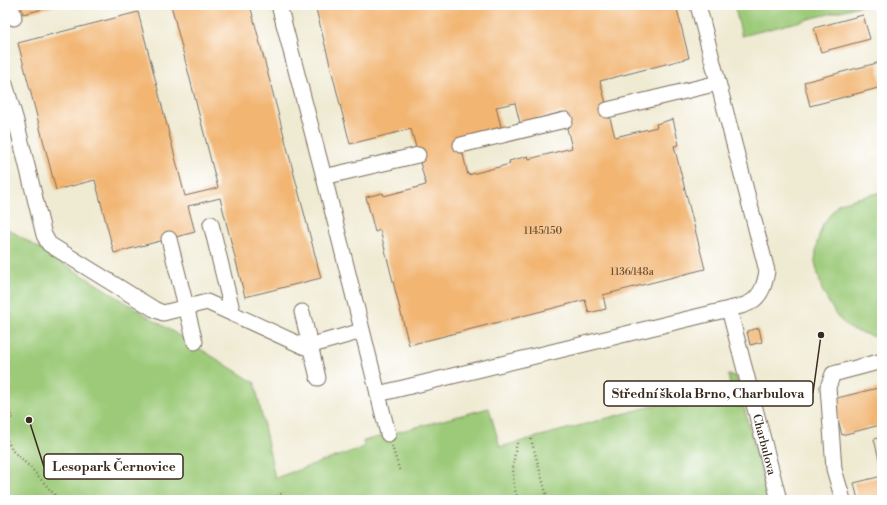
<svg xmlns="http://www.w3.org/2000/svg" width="887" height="505" font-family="'Libre Bodoni',serif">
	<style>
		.green { fill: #9cca78; stroke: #6c7a4b }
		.building { fill: #f2b572; fill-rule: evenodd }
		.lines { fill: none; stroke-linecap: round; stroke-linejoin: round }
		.minor-casing { stroke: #7a6d5d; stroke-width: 17 }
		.path { stroke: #7a6d5d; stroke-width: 2.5; stroke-dasharray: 1 3; stroke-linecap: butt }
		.minor { stroke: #fff; stroke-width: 15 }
		.labels { text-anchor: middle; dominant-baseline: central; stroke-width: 4; stroke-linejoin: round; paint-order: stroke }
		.number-label { font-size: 10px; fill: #694d33 }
		.street-label { font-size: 12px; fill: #3b2a1e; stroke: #fff }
		.leader { fill: none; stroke: #3b2a1e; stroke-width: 1.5 }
		.callout-dot { fill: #3b2a1e; stroke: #fff; stroke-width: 1.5 }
		.callout { fill: #fff; stroke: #3b2a1e; stroke-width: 1.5 }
		.callout-label { font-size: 13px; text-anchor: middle; font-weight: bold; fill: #3b2a1e }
	</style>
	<rect width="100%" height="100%" fill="#fff"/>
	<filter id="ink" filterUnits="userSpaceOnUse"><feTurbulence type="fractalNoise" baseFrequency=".025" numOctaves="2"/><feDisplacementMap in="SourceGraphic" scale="8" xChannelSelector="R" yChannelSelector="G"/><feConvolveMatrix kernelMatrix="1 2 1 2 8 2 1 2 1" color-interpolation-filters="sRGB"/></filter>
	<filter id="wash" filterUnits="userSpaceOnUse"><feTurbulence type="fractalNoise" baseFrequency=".012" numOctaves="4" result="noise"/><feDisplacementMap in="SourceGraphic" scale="16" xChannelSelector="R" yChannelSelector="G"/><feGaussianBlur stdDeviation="0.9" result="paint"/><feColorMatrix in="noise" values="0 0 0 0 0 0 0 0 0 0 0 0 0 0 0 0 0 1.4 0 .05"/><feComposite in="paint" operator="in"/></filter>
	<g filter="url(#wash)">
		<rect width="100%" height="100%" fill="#efead2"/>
		<!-- green -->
		<g class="green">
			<path d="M734,5H864L742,36Z"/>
			<path d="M882,192V335L875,337L852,330L837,317L822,290L815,262L817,242L823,224L839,203Z"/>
			<path d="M5,227L255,383L275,478L364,447L363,441L489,408L500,447L730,385L728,375L736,376L768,500H5Z"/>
		</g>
		<g id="blocks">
			<!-- building -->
			<g class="building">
				<path d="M21,5H56V6L23,14Z"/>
				<path d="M171,5H250L321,278L245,297L220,198L188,206L195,232L114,253L95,180L56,190L18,43L138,12L185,196L218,188Z"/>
				<path d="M315,5H676L689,58L600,81L615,137L657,127L656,124L673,119L679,145L674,146L705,269L603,295L606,309L589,313L585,300L409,345L380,230L375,232L366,197L383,193L384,196L426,185L411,129L350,144ZM515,103L520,123L563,112L572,148L529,159L528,156L509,161L510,164L468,175L459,138L501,127L496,107Z"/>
				<path d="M863,15L870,39L821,52L814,28Z"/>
				<path d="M877,63L882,87L810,106L804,82Z"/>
				<path d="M759,328L762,342L750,345L747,331Z"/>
				<path d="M882,387V432L880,425L842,435L833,399Z"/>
				<path d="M7,409L13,417L6,423L5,410Z"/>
				<path d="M882,437V468H881L874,439Z"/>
				<path d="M882,476V500H858L854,483Z"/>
			</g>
		</g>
	</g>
	<g filter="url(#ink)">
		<use href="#blocks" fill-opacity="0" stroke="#7a6d5d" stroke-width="1"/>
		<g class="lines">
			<!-- minor casing -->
			<g class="minor-casing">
				<g id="minor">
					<path d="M11,5L14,18"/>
					<path d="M279,5L324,177L388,434"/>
					<path d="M5,84L16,121L44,235L49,244L154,309L163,313L207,302L305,347L362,331"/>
					<path d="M607,110L718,83"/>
					<path d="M461,145L565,120"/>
					<path d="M324,177L418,155"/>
					<path d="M211,224L233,314"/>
					<path d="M169,239L195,342"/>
					<path id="s1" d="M729,309L779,500"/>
					<path d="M302,312L318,378"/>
					<path d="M378,394L729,309C736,307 745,306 751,302C762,295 765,283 767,271L698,5"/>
					<path d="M843,500L834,469L828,387L833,374L882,361"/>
				</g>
			</g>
			<!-- path -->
			<g class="path">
				<path d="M5,437L13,451L30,467L59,500"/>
				<path d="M531,439L548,500"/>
				<path d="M517,443C513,459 510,485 519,500"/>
				<path d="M392,446L400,472"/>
				<path d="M5,495L16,500"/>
				<path d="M270,500L284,492"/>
			</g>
			<!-- minor -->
			<use href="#minor" class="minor"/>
		</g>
	</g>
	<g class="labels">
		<!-- number labels -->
		<g class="number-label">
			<text x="543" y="231">1145/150</text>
			<text x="632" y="272">1136/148a</text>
		</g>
		<!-- street labels -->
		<g class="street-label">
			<text stroke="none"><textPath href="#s1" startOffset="140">Charbulova</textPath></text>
		</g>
	</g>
	<!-- callouts -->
	<path class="leader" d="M821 335L813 393M29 420L44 467"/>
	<g class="callout-dot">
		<circle cx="821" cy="335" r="4"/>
		<circle cx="29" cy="420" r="4"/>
	</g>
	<g class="callout">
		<rect x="604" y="381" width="209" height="25" rx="4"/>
		<rect x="44" y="454" width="139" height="25" rx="4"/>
	</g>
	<g class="callout-label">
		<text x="708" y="398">Střední škola Brno, Charbulova</text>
		<text x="114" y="471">Lesopark Černovice</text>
	</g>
	<!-- margin -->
	<rect width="887" height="505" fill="none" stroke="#fff" stroke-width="20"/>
</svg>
